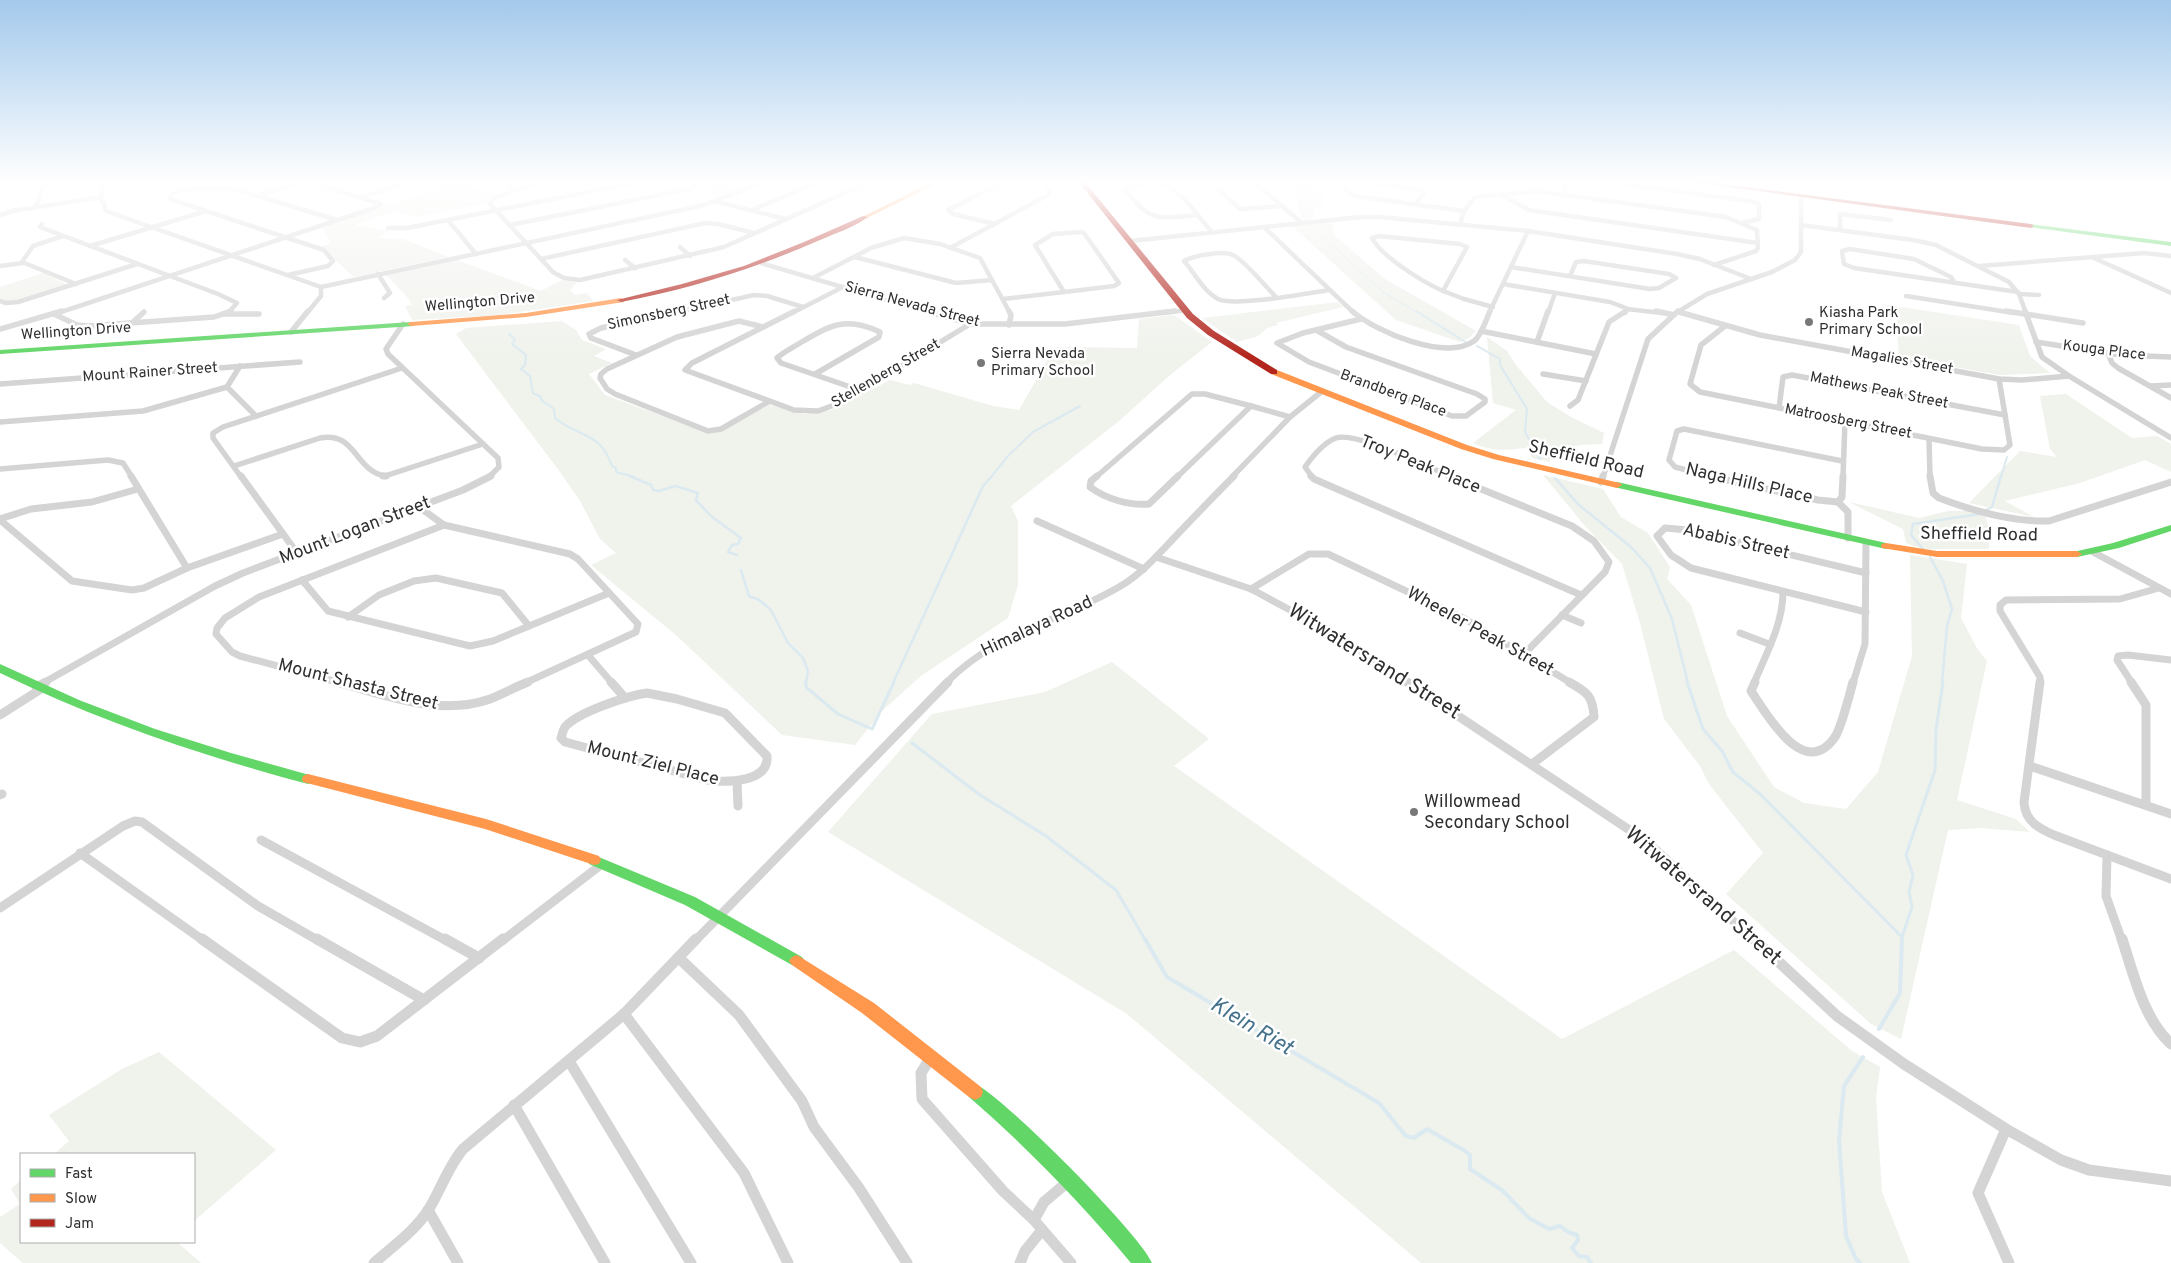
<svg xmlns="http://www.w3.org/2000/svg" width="2171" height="1263" font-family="Overpass,sans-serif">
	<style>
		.green { fill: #f0f2ec }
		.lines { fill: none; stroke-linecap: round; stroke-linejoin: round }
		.stream-far4 { stroke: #dbe9f0; stroke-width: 1 }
		.stream-far3 { stroke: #dbe9f0; stroke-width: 2 }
		.stream-far2 { stroke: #dbe9f0; stroke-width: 2.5 }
		.stream-far1 { stroke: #dbe9f0; stroke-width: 3 }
		.stream { stroke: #dbe9f0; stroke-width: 4 }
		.street-far4 { stroke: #d4d4d4; stroke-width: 4.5 }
		.street-far3 { stroke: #d4d4d4; stroke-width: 5.5 }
		.street-far2 { stroke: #d4d4d4; stroke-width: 7 }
		.street-far1 { stroke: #d4d4d4; stroke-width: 9 }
		.street { stroke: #d4d4d4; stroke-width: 11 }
		.fast { fill: #63d668; fill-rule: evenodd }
		.slow { fill: #ff974d; fill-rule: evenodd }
		.jam { fill: #b3261e; fill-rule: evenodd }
		.poi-dot { fill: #787878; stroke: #fff; stroke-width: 2 }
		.labels { text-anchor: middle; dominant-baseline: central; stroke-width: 5; stroke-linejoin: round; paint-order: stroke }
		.far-street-label { font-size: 15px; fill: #2f2f2f; stroke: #fff }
		.far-poi-label { font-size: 15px; fill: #2f2f2f; stroke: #fff; text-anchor: start }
		.street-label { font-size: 18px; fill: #2f2f2f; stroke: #fff }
		.poi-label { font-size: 18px; fill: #2f2f2f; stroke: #fff; text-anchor: start }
		.near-street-label { font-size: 21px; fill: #2f2f2f; stroke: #fff }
		.near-water-label { font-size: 22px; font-style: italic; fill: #44718b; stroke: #fff }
	</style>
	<rect width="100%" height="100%" fill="#fff"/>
	<!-- green -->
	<g class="green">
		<path d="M412,181H458L495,194L483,204L417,217L395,211L355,225L388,231L378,238L403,239L449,257L354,277L321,247L331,243L322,228L439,188Z"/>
		<path d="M694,181H722L735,191L718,198Z"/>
		<path d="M1283,181H1314L1325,200L1315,210L1310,221L1301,220C1299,204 1295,192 1283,181Z"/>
		<path d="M1333,222V234L1385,279L1476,331L1469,338L1460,342L1396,320L1292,226Z"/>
		<path d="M457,260L541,291L562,280L577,282L570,290L575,295L587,293L593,301L499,315L412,320L405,306L412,305L408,298L386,275Z"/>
		<path d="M43,273L67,284L18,301L10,302L0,298V287Z"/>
		<path d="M1338,302L1343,307L1276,323L1278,325L1267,328L1258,336L1237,342L1202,318Z"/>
		<path d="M1881,304L2019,325L2030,356L2050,373L1999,375L1899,357L1896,311Z"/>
		<path d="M1174,315L1212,342L1170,375L1119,421L1011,506L1018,521V585L1008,618L922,675L882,711L855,745L782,735L677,636L591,565L616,553L600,539L580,501L560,472L456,334L466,328L562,321L576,330L582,340L606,349L594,356L612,363L589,374L605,395L706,432L720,431L769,405L805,414L832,410L890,380L910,385L914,383L993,406L1019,410L1055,347L1137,348L1139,319Z"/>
		<path d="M1487,337L1507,351L1516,365L1547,402L1571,417L1604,433L1602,444L1580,445L1550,452V462L1532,458L1527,448C1507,450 1492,452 1473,443L1516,410L1493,403Z"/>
		<path d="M2066,394L2132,438L2157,436L2171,444V472L2145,460L2080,483L2005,501L2034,517L1969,503L2020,451L2057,457L2050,449L2040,396Z"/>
		<path d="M1543,475L1603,489L1621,517L1648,533L1670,567L1667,579L1691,605L1727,716L1774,787L1804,803L1846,809L1878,772L1912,656L1910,555L1967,564L1961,618L1978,650L1987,661L1957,800L2016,819L2030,832L1981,828L1948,830L1901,1039L1871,1024L1726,894L1763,853L1709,784L1700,766L1664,719L1640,623L1622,564L1585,526Z"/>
		<path d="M1849,502L1919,518L1948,511H1972L1985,515L1990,532L1989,549H1923L1906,543L1903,529Z"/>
		<path d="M1112,662L1209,739L1174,766L1562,1039L1734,950L1852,1051L1880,1067L1876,1097L1882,1192L1910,1263H1421L1127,1014L828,832L932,714L1045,692Z"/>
		<path d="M159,1052L276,1150L194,1221V1154H54L69,1141L49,1115L122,1069Z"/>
		<path d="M21,1180V1242H177L201,1263H23L0,1243V1217L20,1204L11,1189Z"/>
	</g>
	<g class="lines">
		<!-- stream-far4 -->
		<g class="stream-far4">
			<path d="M1303,181L1312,188V204L1303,213L1306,221"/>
			<path d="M1309,224L1383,292L1418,313"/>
		</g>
		<!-- stream-far3 -->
		<g class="stream-far3">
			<path d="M1416,311L1467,343"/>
			<path d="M509,334L515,340L512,344L526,355L525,365L521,369L530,376L533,393L541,397V400L554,409L555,418C581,439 600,431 612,466L616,468V472L634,477"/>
			<path d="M1477,346L1500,359V365L1527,409L1525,432L1540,459"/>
			<path d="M991,477L1008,456L1033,432L1080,406"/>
			<path d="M2001,477L2007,457"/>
		</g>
		<!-- stream-far2 -->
		<g class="stream-far2">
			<path d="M630,476L651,485L653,490L659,491L675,486L698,493L696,500L711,516L741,538L738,544L732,545L728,552L737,555"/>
			<path d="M1555,478L1579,505L1631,547L1650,568L1672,619L1688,683"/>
			<path d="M1986,510L1992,507L2001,476"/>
			<path d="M1923,549L1911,535L1913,524L1980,514"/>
			<path d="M1930,557L1943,581L1952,609L1947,626L1942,683"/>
			<path d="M741,570L749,596L759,600L771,610L788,643L803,658L808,671L806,683"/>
			<path d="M893,683L983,486L992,476"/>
		</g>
		<!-- stream-far1 -->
		<g class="stream-far1">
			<path d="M805,682L807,688L838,714L872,729L894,682"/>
			<path d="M1687,682L1703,729L1722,751L1733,772L1760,794L1902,937V941"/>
			<path d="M912,743L980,795L1046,836L1116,890L1146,941"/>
			<path d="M1902,937L1912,907L1909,892L1913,875L1906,855L1935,770L1936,730L1943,682"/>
		</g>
		<!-- stream -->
		<g class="stream">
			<path d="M1145,939L1167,977L1379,1103L1406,1136L1414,1138L1427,1129L1465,1151L1470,1155V1169L1503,1191L1529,1218L1549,1229L1560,1226L1568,1232L1577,1235L1578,1240L1572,1248L1579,1256L1587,1257L1591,1263"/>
			<path d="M1879,1029L1900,993L1902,939"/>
			<path d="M1860,1263L1856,1259L1846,1236L1839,1140L1844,1086L1863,1057"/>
		</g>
		<!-- street-far4 -->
		<g class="street-far4">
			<path d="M103,181L101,196L106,211L321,287V296L307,313"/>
			<path d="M190,181L172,194L170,199L324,250L333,261L328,266L288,275"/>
			<path d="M494,181L517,189"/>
			<path d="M541,181L494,198L490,204L553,272L564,278L580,280L724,247L871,181"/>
			<path d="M1210,181L1240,209L1282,206"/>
			<path d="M1253,181L1302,223"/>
			<path d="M1352,181L1348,182L1345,187L1349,193L1355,196L1464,211"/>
			<path d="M1359,181L1421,190L1424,193L1416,204"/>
			<path d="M1600,181L1750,201L1759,204V219L1742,223"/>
			<path d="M179,189H235L337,220"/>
			<path d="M1500,194L1529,210L1758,243"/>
			<path d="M1563,194L1568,181"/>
			<path d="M258,195L306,181"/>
			<path d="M362,197L402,184L405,181"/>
			<path d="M718,202L786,219"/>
			<path d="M36,207L41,190L45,186"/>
			<path d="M752,210L820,181"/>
			<path d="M0,215L12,211L101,197"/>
			<path d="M1196,215C1157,219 1150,222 1125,189C1136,185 1157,180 1168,186C1184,194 1200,219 1212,232"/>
			<path d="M448,220L476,254"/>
			<path d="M42,224L40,227L218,294L237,303L228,313"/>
			<path d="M995,224L953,214L948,210L1005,181"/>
			<path d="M1460,224L1464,211L1475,197L1537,191L1726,217L1757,230L1758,248L1756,251L1714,265"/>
			<path d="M510,225L689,189L694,185L689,181"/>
			<path d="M1801,225L1913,240L1936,245L2009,282L2019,294L2026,313"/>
			<path d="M1264,227L1354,313"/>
			<path d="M388,228H407L643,181"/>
			<path d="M1840,230V214L1891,220"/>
			<path d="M1081,232L1084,233L1119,283L1114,286L1064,292L1035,245L1053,234Z"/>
			<path d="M63,236L33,246L22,262L76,284"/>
			<path d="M1379,236L1460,244L1467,247L1443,291C1423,282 1382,257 1372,238Z"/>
			<path d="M1130,241L1360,217H1379L1528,231L1677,254L1700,259L1751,279"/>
			<path d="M90,246L206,211"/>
			<path d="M680,247L690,256"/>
			<path d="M950,248L1048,195L1050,191L1042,181"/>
			<path d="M855,257L956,283L992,280"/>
			<path d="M2094,258L2171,293"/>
			<path d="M541,259L705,223L718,224L754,233"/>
			<path d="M625,260L635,268"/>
			<path d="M761,263L931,313"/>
			<path d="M0,266L23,263"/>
			<path d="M1979,266L2144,253L2171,256"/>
			<path d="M1511,267L1650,289L1659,288L1676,278L1669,274L1584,261L1576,262L1570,276"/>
			<path d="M378,274L390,293L384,298"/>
			<path d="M813,278L871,248L904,238L940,244L980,258L1010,313"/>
			<path d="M1954,282L1951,277L1914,259L1850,249L1842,251L1844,264L1854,268L2018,292"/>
			<path d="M1503,284L1610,302L1626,308L1625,313"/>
			<path d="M321,287L704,205L767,181"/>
			<path d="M1443,291L1464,299L1493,307"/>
			<path d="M2019,294L2039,295"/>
			<path d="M1275,296C1266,287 1243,259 1233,255C1223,250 1193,256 1184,261C1194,272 1204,292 1218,299C1235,307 1308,293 1330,290"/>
			<path d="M1906,296L2014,313"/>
			<path d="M1003,299L1064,292"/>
			<path d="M0,301L6,303L18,302L137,264"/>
			<path d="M1627,309L1662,313"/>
			<path d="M1679,312L1681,313"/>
			<path d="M58,313L374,208L381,204L307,181"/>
			<path d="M673,313L754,295L767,296L803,307"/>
			<path d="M792,313L843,287"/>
			<path d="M1164,313L1186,310"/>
			<path d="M1489,313L1528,231"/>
			<path d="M1548,313L1555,293"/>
			<path d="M1676,313L1707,294L1772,272L1795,260L1801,252V195"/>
		</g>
		<!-- street-far3 -->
		<g class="street-far3">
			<path d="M795,311L692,363L685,370L794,410L818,411L840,403L970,324"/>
			<path d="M926,311L970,324H1065L1175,311"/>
			<path d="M1009,311L1011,315L1009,325"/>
			<path d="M1352,311C1376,332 1445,361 1474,341C1481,336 1486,320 1490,311"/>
			<path d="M1656,311L1674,315"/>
			<path d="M2006,311L2083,323"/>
			<path d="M2025,311L2042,357L2069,376L2171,438"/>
			<path d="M1679,312L1760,335L1999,379L2022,380L2069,376"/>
			<path d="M54,314L77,325L88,326L214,317L231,311"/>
			<path d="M224,314H259"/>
			<path d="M133,322L144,312"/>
			<path d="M403,324L386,349L388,354L498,458L499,467L489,477"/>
			<path d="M1725,326L1701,345L1690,384L1700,392L1982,449L2004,450L2010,445L1999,379"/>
			<path d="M763,327L739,321L677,337L607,369L601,374L600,378L607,389L615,394L708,431L721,429L768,402"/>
			<path d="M0,329L62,311"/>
			<path d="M1316,330L1346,347L1477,394L1485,399V402L1466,416H1452L1309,362L1277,343L1303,333L1361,319"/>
			<path d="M1481,331L1596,354"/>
			<path d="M291,332L308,311"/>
			<path d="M1537,342L1548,311"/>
			<path d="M2036,342L2120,355L2171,357"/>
			<path d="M2108,353L2112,363L2118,368L2171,398"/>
			<path d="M636,355L591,338L589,334L601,328L679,311"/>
			<path d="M240,366L227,387L256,416"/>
			<path d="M815,374L879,337L880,332C846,316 830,325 800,343C792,348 783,352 777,358L781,363L862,391"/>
			<path d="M1543,374L1586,381"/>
			<path d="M0,384L300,362"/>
			<path d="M2151,386L2171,385"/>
			<path d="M1251,406L1290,417"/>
			<path d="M1570,406L1578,400L1609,322L1626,311"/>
			<path d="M1779,408L1783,377L1792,375L2005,415"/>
			<path d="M0,422L143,411L227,387"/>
			<path d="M1929,439L1930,477"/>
			<path d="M234,466L320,438C356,431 354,470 385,476L483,444"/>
			<path d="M0,469L108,460L123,463L132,477"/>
			<path d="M241,477L213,438V433L223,427L402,368"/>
			<path d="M1096,477L1192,394H1205L1251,406"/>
			<path d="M1177,477L1251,406"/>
			<path d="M1232,477L1290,417L1321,392"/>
			<path d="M1312,477L1305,467C1312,457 1323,443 1336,438C1355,431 1430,468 1452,477"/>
			<path d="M1603,477L1648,339L1678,311"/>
			<path d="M1713,477L1675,467L1669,460L1677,431L1684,429L1842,461"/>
			<path d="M1843,477L1845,421"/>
		</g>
		<!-- street-far2 -->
		<g class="street-far2">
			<path d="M131,476L187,568"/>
			<path d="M241,476L297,553"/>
			<path d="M383,476H386"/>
			<path d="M1097,476L1091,481L1090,487C1106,499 1130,506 1149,504L1178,476"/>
			<path d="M1311,476L1314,479L1581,595"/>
			<path d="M1449,476L1572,526L1594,541L1609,562L1605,572L1524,654"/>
			<path d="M1708,476L1818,500L1838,502L1842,497L1843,476"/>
			<path d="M1930,476L1933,493L1939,498C1973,511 2013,522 2049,521L2171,482"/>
			<path d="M1601,482L1603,476"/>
			<path d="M1838,502L1848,512V538"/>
			<path d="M419,507L444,525"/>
			<path d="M0,519L31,509L92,502L138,489"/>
			<path d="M0,520L72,581L132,590L144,588L187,568L283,534"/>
			<path d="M1037,521L1144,569"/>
			<path d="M444,525L570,554L578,559L638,624L636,632L525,683"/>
			<path d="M2093,552L2171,594"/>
			<path d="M1156,557L1251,589L1342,638L1409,683"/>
			<path d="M1866,573L1688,530L1665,528L1657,536L1671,555L1691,568L1866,612"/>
			<path d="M302,580L328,611L470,646L493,641L609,593"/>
			<path d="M1251,589L1309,554H1328L1465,619L1571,683"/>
			<path d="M1562,615L1581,623"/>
			<path d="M348,617L379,595L414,581L436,578L502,593L529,626"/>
			<path d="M1740,633L1769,644"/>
			<path d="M588,655L612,683"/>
			<path d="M43,683L215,586L243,573L463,490L491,476"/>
			<path d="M341,683L240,656L232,652L216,634L217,628L225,618L259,597L444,525"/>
			<path d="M946,683C997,631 1059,622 1119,587C1140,575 1156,557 1173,539C1193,518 1213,497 1234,476"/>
			<path d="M1754,683C1766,654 1783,624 1783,592"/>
			<path d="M1853,683L1865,644L1866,543"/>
			<path d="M2040,683V677L2000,611V605L2006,600L2120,599L2159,588"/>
			<path d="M2132,683L2117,660L2118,656L2128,655L2171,660"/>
		</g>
		<!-- street-far1 -->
		<g class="street-far1">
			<path d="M336,682C386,695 439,717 490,699C503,694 515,687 528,682"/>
			<path d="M611,682L625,698"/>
			<path d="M1407,682L1637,835L1655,849L1755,941"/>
			<path d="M1755,682L1751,691C1766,713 1804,782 1835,737C1842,726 1849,696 1853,682"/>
			<path d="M2040,682L2024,802C2025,821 2038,828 2054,835L2171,879"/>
			<path d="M2131,682L2146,705V805"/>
			<path d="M36,687L46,682"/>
			<path d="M647,693L677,699L725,713L767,756C769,782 730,782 711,781L565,742L561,738C562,735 563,730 565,727C578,712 627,696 647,693Z"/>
			<path d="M0,715L41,689"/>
			<path d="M1532,764L1594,717C1593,696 1587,692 1569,682"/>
			<path d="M2030,766L2171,814"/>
			<path d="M737,782L738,806"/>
			<path d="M0,795L2,794"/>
			<path d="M261,840L447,941"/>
			<path d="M80,853L204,941"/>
			<path d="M2107,855L2106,896L2122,941"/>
			<path d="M0,908L123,826L135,821L142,822L258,906L319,941"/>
			<path d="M502,941L602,864"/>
			<path d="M695,941L948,682"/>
		</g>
		<!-- street -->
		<g class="street">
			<path d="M202,939L342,1038L360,1042L377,1036L503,939"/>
			<path d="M317,939L424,1000"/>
			<path d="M445,939L479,958"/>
			<path d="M1754,939L1837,1016L1904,1064L2006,1129L2061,1160L2089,1170L2171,1181"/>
			<path d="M2122,939C2134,975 2143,1018 2171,1044"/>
			<path d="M679,958L739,1015L802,1101L814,1127L859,1188L907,1263"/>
			<path d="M624,1014L744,1173L788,1263"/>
			<path d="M931,1057L921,1073L922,1099L1003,1191L1034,1220"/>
			<path d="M569,1061L691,1263"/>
			<path d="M514,1105L605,1263"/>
			<path d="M2006,1129L1978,1193L2009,1263"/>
			<path d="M1070,1180L1044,1202L1034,1220L1071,1263"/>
			<path d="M428,1210L458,1263"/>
			<path d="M374,1263C393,1246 415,1231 429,1209C441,1189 448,1167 463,1149L624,1014L696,939"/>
			<path d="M1020,1263L1025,1251L1042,1230"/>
		</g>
		<!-- fast -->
		<g class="fast">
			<path d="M2031,224L2171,242V246L2029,227L2028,226Z"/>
			<path d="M411,322H414V326L0,354V350Z"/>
			<path d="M1617,482L1886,543L1891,546L1886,549L1614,487L1612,485Z"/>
			<path d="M2171,525V531L2119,548L2077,557L2072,554L2073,552L2113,543Z"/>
			<path d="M0,664L79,700L155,729L231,753L313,776L314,779L313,782L308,784C202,756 99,721 0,673Z"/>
			<path d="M594,855L695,897L802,957L805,961L802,965L797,967L792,965L685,905L589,864L587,860L589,856Z"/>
			<path d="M975,1084C1002,1095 1141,1235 1152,1263H1131C1081,1203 1028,1148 969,1097L967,1092L969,1087Z"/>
		</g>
		<!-- slow -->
		<g class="slow">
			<path d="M935,181H942L867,218L862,217Z"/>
			<path d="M621,298L625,300L624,302L526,317L411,326L407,324L411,322L526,313Z"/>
			<path d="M1271,370H1277L1467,445L1499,455L1620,483L1622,485L1617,488L1493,459L1461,449L1271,374Z"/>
			<path d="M1886,543L1937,551H2077L2082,554L2077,557H1937L1882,548L1881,546L1882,544Z"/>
			<path d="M308,774L486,819L599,856L601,860L599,864L594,865L485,829L303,782L302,779L303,776Z"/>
			<path d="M797,955L874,1003L981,1087L983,1092L981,1097L975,1100L969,1097L862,1013L792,965L789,961L792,957Z"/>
		</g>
		<!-- jam -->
		<g class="jam">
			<path d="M1078,181H1084L1193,314L1214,331L1277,370V374H1271L1208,335L1187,318Z"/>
			<path d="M1684,181H1698L2031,224L2034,226L2031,228Z"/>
			<path d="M863,216L868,217C855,227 836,233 820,240C756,268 690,289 621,302L617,300L682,284L744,266L804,242Z"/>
		</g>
	</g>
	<!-- sky -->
	<linearGradient id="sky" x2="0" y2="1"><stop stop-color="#a3c9eb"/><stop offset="0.51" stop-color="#fff"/><stop offset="1" stop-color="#fff" stop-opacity="0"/></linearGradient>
	<rect width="2171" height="357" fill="url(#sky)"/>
	<!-- markers -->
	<g class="poi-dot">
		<circle cx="1809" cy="322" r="5"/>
		<circle cx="981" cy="363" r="5"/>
		<circle cx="1414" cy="812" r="5"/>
	</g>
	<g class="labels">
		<!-- far-street labels -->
		<g class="far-street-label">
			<text transform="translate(480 303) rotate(-5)">Wellington Drive</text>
			<text transform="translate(912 305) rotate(15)">Sierra Nevada Street</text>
			<text transform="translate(669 313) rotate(-12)">Simonsberg Street</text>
			<text transform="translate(76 332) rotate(-4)">Wellington Drive</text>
			<text transform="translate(2104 351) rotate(7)">Kouga Place</text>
			<text transform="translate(1902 361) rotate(10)">Magalies Street</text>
			<text transform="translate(150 373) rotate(-4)">Mount Rainer Street</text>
			<text transform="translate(886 374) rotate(-30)">Stellenberg Street</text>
			<text transform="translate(1879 391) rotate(11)">Mathews Peak Street</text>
			<text transform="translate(1393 394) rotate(20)">Brandberg Place</text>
			<text transform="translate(1848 422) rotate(11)">Matroosberg Street</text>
		</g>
		<!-- far-poi labels -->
		<g class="far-poi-label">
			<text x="1819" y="313">Kiasha Park<tspan x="1819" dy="17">Primary School</tspan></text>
			<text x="991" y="354">Sierra Nevada<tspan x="991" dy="17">Primary School</tspan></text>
		</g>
		<!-- street labels -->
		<g class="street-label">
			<text transform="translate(1586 460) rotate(13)">Sheffield Road</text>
			<text transform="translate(1420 465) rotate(22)">Troy Peak Place</text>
			<text transform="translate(1749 484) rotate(13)">Naga Hills Place</text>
			<text transform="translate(355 531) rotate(-21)">Mount Logan Street</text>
			<text transform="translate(1979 535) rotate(1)">Sheffield Road</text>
			<text transform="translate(1736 542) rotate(13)">Ababis Street</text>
			<text transform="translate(1037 627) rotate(-25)">Himalaya Road</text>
			<text transform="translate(1480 632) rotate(29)">Wheeler Peak Street</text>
			<text transform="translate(358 685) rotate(14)">Mount Shasta Street</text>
			<text transform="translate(653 764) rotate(14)">Mount Ziel Place</text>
		</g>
		<!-- poi labels -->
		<g class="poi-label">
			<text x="1424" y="802">Willowmead<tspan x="1424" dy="21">Secondary School</tspan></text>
		</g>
		<!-- near-street labels -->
		<g class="near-street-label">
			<text transform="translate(1374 662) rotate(32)">Witwatersrand Street</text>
			<text transform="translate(1703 896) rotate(41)">Witwatersrand Street</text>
		</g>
		<!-- near-water labels -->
		<g class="near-water-label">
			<text transform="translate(1251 1027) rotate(31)">Klein Riet</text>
		</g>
	</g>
	<!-- legend -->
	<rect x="20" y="1153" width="175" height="90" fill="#ffffff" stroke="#acacac"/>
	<rect x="30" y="1169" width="25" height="8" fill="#63d668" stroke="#acacac"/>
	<text x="65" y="1178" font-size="15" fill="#2f2f2f">Fast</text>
	<rect x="30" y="1194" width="25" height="8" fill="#ff974d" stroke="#acacac"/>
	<text x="65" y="1203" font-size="15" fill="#2f2f2f">Slow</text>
	<rect x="30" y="1219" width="25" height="8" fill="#b3261e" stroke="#acacac"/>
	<text x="65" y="1228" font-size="15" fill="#2f2f2f">Jam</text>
</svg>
